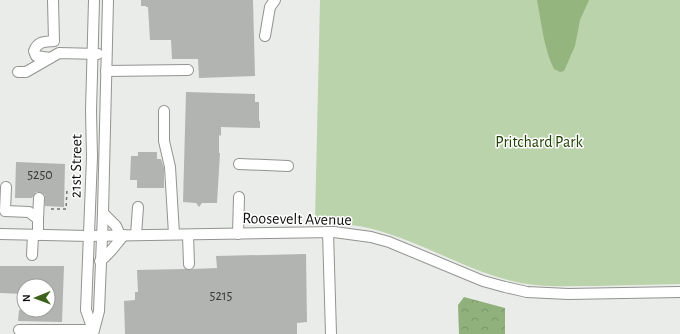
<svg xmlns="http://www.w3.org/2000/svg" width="680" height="334" font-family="'Alegreya Sans',sans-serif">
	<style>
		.green { fill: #bad3aa }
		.forest { fill: url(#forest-crowns) }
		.water { fill: #95b57f }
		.building { fill: #b1b4b0 }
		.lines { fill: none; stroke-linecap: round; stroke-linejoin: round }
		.minor-casing { stroke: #929490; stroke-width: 12 }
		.path { stroke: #727471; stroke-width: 1.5; stroke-dasharray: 3 3; stroke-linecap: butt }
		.minor { stroke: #fff; stroke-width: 10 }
		.labels { text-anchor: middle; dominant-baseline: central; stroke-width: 3; stroke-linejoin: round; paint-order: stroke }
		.number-label { font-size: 14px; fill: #383936 }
		.park-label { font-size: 16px; fill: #213f03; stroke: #fff }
		.street-label { font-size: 16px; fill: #0f100e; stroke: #fff }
	</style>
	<defs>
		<pattern id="forest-crowns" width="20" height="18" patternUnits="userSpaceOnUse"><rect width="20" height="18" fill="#90b17b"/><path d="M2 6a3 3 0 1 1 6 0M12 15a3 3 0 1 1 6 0" fill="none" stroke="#7b9769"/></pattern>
	</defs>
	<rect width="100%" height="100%" fill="#e9ece8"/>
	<!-- green -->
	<path class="green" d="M320,0H680V284C652,285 623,285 595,286C566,286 536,288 508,280C466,269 428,246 386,233C363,225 339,223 315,222Z"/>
	<!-- forest -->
	<path class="forest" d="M464,297L505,308V334H459L458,305Z"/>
	<!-- water -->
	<path class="water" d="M537,0H589L580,20L575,46L564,71L560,72L554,69C544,50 541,21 537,0Z"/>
	<!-- building -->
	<g class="building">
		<path d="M141,0H253L255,76L199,78L198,59H172L171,40H150L148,7H146V6H141Z"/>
		<path d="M186,92L255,94V102H259V121H260V128L221,127V136L219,135V153H220L217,203H202L199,207L196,203L183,202Z"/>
		<path d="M138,152H157V159H161L164,168V188H137V180H130L131,156H138Z"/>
		<path d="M16,162L65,164L64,207L45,206V195L40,192H36L32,198H15Z"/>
		<path d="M306,254L307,322L297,323V334H125L124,301L135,300V292H138L137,270L185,269L189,270L193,269L217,268L216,256Z"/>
		<path d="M0,266H64L62,322L18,321L19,310H48V286H24V294L0,293Z"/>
	</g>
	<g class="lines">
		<!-- minor casing -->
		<g class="minor-casing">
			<g id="minor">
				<path d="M265,36L270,7L275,0"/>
				<path d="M50,58L36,56L34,51C38,41 44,42 54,41L53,0"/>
				<path d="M106,71L188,70"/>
				<path d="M18,72H26L59,53L98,54"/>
				<path d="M164,111V141L170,167L174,234"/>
				<path d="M239,164L288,166"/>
				<path d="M6,187L5,211L29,212L38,219V235"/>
				<path d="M103,213L116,226L120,235"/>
				<path d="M38,219L39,198"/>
				<path d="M328,232L331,334"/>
				<path d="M0,234L89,236L334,232L371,237L389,242L483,281L505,287L527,292L568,294L680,292"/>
				<path d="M238,234L239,197"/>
				<path d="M136,235L138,207"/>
				<path d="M188,235L189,264"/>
				<path d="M32,255L33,235"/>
				<path d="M100,261C110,254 116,244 124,235"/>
				<path d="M19,330H93"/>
				<path d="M93,330L86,310L92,157L91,111L94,0"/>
				<path d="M93,334L99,311L103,213L108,0"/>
			</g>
		</g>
		<!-- path -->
		<path class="path" d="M51,209H66L67,190H65"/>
		<!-- minor -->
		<use href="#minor" class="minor"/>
	</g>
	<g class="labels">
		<!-- number labels -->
		<g class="number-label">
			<text x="40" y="175">5250</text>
			<text x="221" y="296">5215</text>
		</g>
		<!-- park labels -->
		<g class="park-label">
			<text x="539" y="142">Pritchard Park</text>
		</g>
		<!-- street labels -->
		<g class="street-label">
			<text transform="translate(76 166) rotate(-89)">21st Street</text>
			<text transform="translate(297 219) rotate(1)">Roosevelt Avenue</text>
		</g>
	</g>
	<!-- north arrow -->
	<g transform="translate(36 298) rotate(269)"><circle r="19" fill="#ffffff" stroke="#9f9f9f"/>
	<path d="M0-3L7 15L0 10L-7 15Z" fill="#3c621b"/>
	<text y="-6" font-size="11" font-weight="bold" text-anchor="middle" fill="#0f100e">N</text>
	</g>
</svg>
